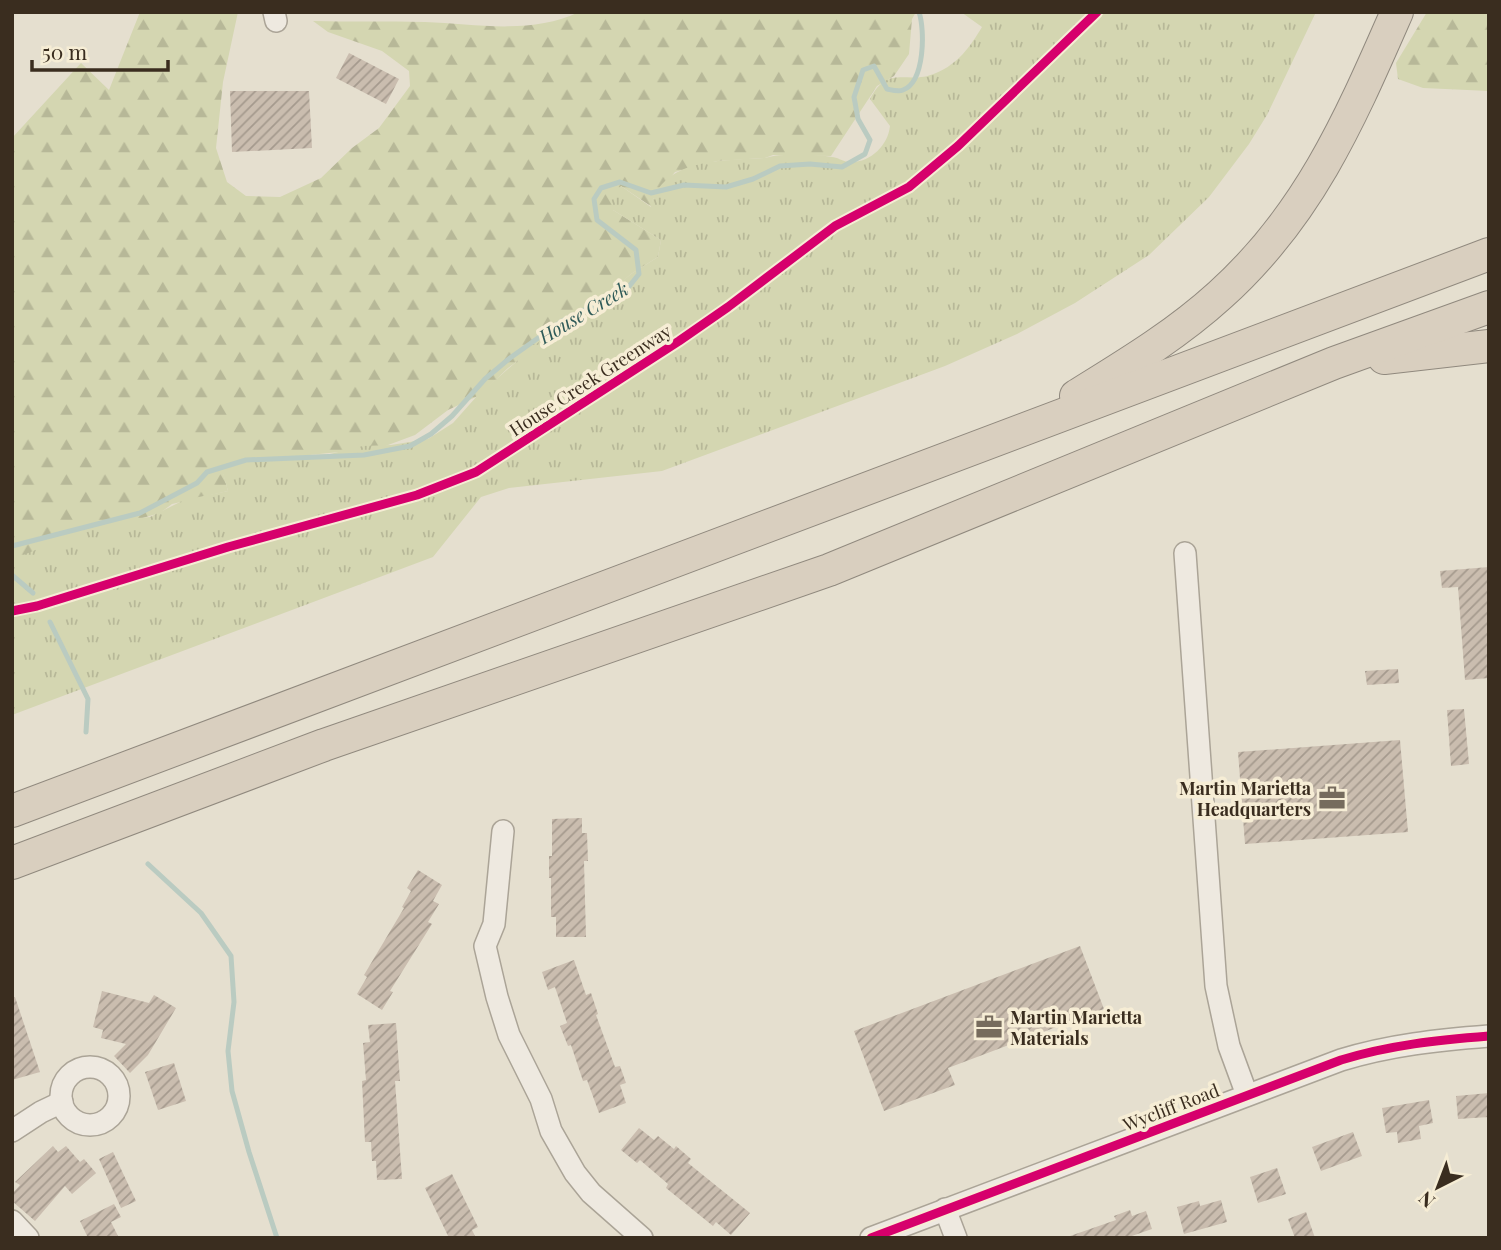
<svg xmlns="http://www.w3.org/2000/svg" width="1501" height="1250" font-family="'Playfair Display',serif">
	<style>
		.forest { fill: url(#forest-firs) }
		.park { fill: url(#park-tufts) }
		.lines { fill: none; stroke-linecap: round; stroke-linejoin: round }
		.stream { stroke: #bacbc1; stroke-width: 5 }
		.building { fill: url(#building-hatch) }
		.minor-casing { stroke: #aba497; stroke-width: 24 }
		.highway-casing { stroke: #90897e; stroke-width: 34 }
		.minor { stroke: #eee9e0; stroke-width: 21 }
		.highway { stroke: #d9cfbf; stroke-width: 32 }
		.cycleway-casing { stroke: #f6edd5; stroke-width: 13 }
		.cycleway { stroke: #d6006c; stroke-width: 9 }
		.labels { text-anchor: middle; dominant-baseline: central; stroke-width: 7; stroke-linejoin: round; paint-order: stroke }
		.street-label { font-size: 18px; fill: #3a2d1f; stroke: #f6edd5 }
		.poi-label { font-size: 18px; font-weight: bold; fill: #3a2d1f; stroke: #f6edd5; text-anchor: end }
		.water-label { font-size: 19px; font-style: italic; fill: #2e5a58; stroke: #f6edd5 }
	</style>
	<defs>
		<pattern id="forest-firs" width="22" height="20" patternUnits="userSpaceOnUse" patternTransform="scale(1.75)"><rect width="22" height="20" fill="#d4d6b1"/><path d="M5 1l3.5 6h-7zM16 11l3.5 6h-7z" fill="#b7b898"/></pattern>
		<pattern id="park-tufts" width="24" height="20" patternUnits="userSpaceOnUse" patternTransform="scale(1.75)"><rect width="24" height="20" fill="#d4d6b1"/><path d="M3 7l-1-3M5 7V3M7 7l1-3M15 17l-1-3M17 17v-4M19 17l1-3" fill="none" stroke="#b7b898"/></pattern>
		<pattern id="building-hatch" width="6" height="6" patternUnits="userSpaceOnUse" patternTransform="scale(1.75)"><rect width="6" height="6" fill="#cabdaf"/><path d="M-1 1l2-2M0 6l6-6M5 7l2-2" fill="none" stroke="#a59a8e"/></pattern>
	</defs>
	<rect width="100%" height="100%" fill="#e5dfcf"/>
	<!-- forest -->
	<g class="forest">
		<path d="M140,12H238L223,82L216,148L227,182L246,196L280,197L321,178L352,148L379,128L410,86L409,71L382,51L328,32L313,21C350,22 388,21 425,22C476,24 531,35 579,12H916L912,19L909,54L894,76L877,86L831,156L773,155L765,158L717,161L675,172L653,199L652,207L621,186L613,210L661,240L658,257L631,274L608,294L508,368L480,395L448,410L415,435L380,448L309,455L223,472L228,491L172,504L160,513L49,545L15,560H12V138L81,63L109,90Z"/>
		<path d="M1427,12H1489V91L1423,88L1398,79L1396,63Z"/>
	</g>
	<!-- park -->
	<path class="park" d="M961,12H1316L1267,115L1249,144L1209,197L1149,255L1075,303L1017,334L945,366L662,471L509,488L481,497L433,557L12,715V560L103,521L150,517L184,500L228,491L222,470L231,457L241,454L285,456L330,454L363,446L391,445L428,439L453,423L477,396L555,328L582,314L631,274L658,257L661,240L613,210L611,196L621,186L651,207C662,157 725,161 765,158C779,153 817,154 832,157C837,157 842,161 848,162C869,164 888,146 890,126L870,99C889,63 907,86 936,73C958,64 970,47 982,27Z"/>
	<g class="lines">
		<!-- stream -->
		<g class="stream">
			<path d="M12,546L140,513L197,483L207,472L246,460L364,455L410,446L431,434L452,416L485,379L510,358L562,321L627,289L639,274L636,250L597,220L594,199L601,188L620,182L651,193L684,185L726,187L753,179L780,166L810,164L842,167L865,154L870,140L858,119L854,97L863,70L874,66L887,89C892,90 898,92 903,90C925,82 925,30 919,12"/>
			<path d="M12,575L33,593"/>
			<path d="M50,622L88,699L86,732"/>
			<path d="M148,864L201,913L231,956L234,1002L228,1051L232,1091L249,1152L277,1238"/>
		</g>
	</g>
	<!-- building -->
	<g class="building">
		<path d="M349,53L399,79L386,104L336,78Z"/>
		<path d="M230,91H309L312,148L232,152Z"/>
		<path d="M1489,567V678L1465,680L1458,587L1442,588L1440,571Z"/>
		<path d="M1398,669L1399,683L1367,685L1365,671Z"/>
		<path d="M1464,709L1469,764L1451,766L1447,710Z"/>
		<path d="M1400,740L1408,832L1245,844L1238,752Z"/>
		<path d="M582,818V833H587L588,861H584L586,937H556V917H551V878H549V856H552V819Z"/>
		<path d="M418,870L442,885L433,901L439,904L428,922L432,924L390,991L393,992L382,1010L357,994L367,977L364,975L404,908L402,907L411,891L407,888Z"/>
		<path d="M1080,946L1104,1009L948,1068L955,1085L884,1111L854,1031Z"/>
		<path d="M574,960L586,995L591,993L598,1014L596,1015L615,1067L620,1066L626,1083L620,1085L626,1103L599,1113L587,1080L583,1081L571,1045L568,1046L560,1026L567,1023L555,987L548,990L542,972Z"/>
		<path d="M102,991L149,1003L154,995L176,1008L148,1055L130,1073L114,1056L126,1044L101,1038L103,1030L93,1027Z"/>
		<path d="M12,997H15L40,1072L12,1080Z"/>
		<path d="M396,1023L400,1081H395L402,1179L377,1180L376,1161H372L371,1142H365L362,1081L366,1080L363,1043L370,1042L368,1025Z"/>
		<path d="M174,1063L186,1101L158,1110L145,1072Z"/>
		<path d="M1489,1093V1117L1458,1119L1456,1096Z"/>
		<path d="M1429,1100L1433,1123L1419,1126L1421,1139L1398,1143L1397,1132L1386,1133L1382,1108Z"/>
		<path d="M639,1128L654,1140L658,1136L674,1149L676,1146L691,1159L688,1163L750,1213L731,1235L716,1222L713,1226L666,1188L668,1184L640,1160L637,1163L621,1150Z"/>
		<path d="M1353,1132L1362,1156L1321,1171L1312,1147Z"/>
		<path d="M53,1146L58,1152L66,1146L80,1162L84,1159L96,1173L72,1194L65,1186L35,1221L12,1201V1194L20,1185L15,1182Z"/>
		<path d="M113,1152L136,1201L121,1208L99,1159Z"/>
		<path d="M1277,1168L1286,1194L1258,1203L1250,1177Z"/>
		<path d="M452,1174L478,1227L472,1230L476,1238H449L425,1188Z"/>
		<path d="M1221,1200L1227,1222L1184,1234L1177,1207L1199,1201L1200,1206Z"/>
		<path d="M114,1204L121,1217L111,1222L119,1238H88L80,1221Z"/>
		<path d="M1130,1210L1132,1216L1146,1211L1152,1229L1126,1238H1070V1236L1116,1220L1114,1216Z"/>
		<path d="M1306,1212L1315,1238H1295L1288,1219Z"/>
	</g>
	<g class="lines">
		<!-- minor casing -->
		<g class="minor-casing">
			<g id="minor">
				<path d="M274,12L276,21"/>
				<path d="M1185,553L1216,986L1229,1046L1247,1095"/>
				<path d="M503,831L494,924L485,946L497,997L509,1035L541,1099L551,1131L575,1173L591,1193L642,1238"/>
				<circle cx="90" cy="1096" r="29"/>
				<path d="M12,1131L41,1112L62,1102"/>
				<path d="M945,1209L956,1238"/>
				<path d="M12,1221L28,1238"/>
				<path d="M871,1238L1341,1060C1390,1045 1438,1040 1489,1036"/>
			</g>
		</g>
		<!-- highway casing -->
		<g class="highway-casing">
			<g id="highway">
				<path d="M1384,358L1489,346"/>
				<path d="M1076,396C1126,365 1176,335 1220,295C1309,215 1350,119 1397,12"/>
				<path d="M12,811L1489,254"/>
				<path d="M12,863L324,745L829,570L1334,363L1489,307"/>
			</g>
		</g>
		<!-- minor -->
		<use href="#minor" class="minor"/>
		<!-- highway -->
		<use href="#highway" class="highway"/>
		<!-- cycleway casing -->
		<g class="cycleway-casing">
			<g id="cycleway">
				<path d="M12,611L37,606L228,547L417,495L476,472L679,341L728,307L835,226L909,187L958,146L1097,12"/>
				<path d="M871,1238L1341,1060C1390,1045 1438,1040 1489,1036"/>
			</g>
		</g>
		<!-- cycleway -->
		<use href="#cycleway" class="cycleway"/>
	</g>
	<!-- icons -->
	<defs>
		<g id="office-bare" transform="scale(2.1)"><path d="M-6-3h4V-5.5h4V-3h4V5H-6ZM-1-4.5V-3h2v-1.5ZM-6 0V1H6V0Z" fill="#766b5d" stroke="#f6edd5" stroke-width="2.5" paint-order="stroke"/></g>
	</defs>
	<g fill-rule="evenodd">
		<use href="#office-bare" x="1332" y="798"/>
		<use href="#office-bare" x="989" y="1027"/>
	</g>
	<g class="labels">
		<!-- street labels -->
		<g class="street-label">
			<text transform="translate(590 380) rotate(-33)">House Creek Greenway</text>
			<text transform="translate(1171 1107) rotate(-21)">Wycliff Road</text>
		</g>
		<!-- poi labels -->
		<g class="poi-label">
			<text x="1311" y="788">Martin Marietta<tspan x="1311" dy="21">Headquarters</tspan></text>
			<text x="1010" y="1017" text-anchor="start">Martin Marietta<tspan x="1010" dy="21">Materials</tspan></text>
		</g>
		<!-- water labels -->
		<g class="water-label">
			<text transform="translate(583 312) rotate(-31)">House Creek</text>
		</g>
	</g>
	<!-- border -->
	<rect width="1501" height="1250" fill="none" stroke="#3a2d1f" stroke-width="28"/>
	<!-- north arrow -->
	<g transform="translate(1438 1187) rotate(222)" stroke="#f6edd5" stroke-width="5" paint-order="stroke">
	<path d="M0-5L12 26L0 18L-12 26Z" fill="#3a2d1f"/>
	<text y="-10" font-size="19" font-weight="bold" text-anchor="middle" fill="#3a2d1f">N</text>
	</g>
	<!-- scale -->
	<path d="M32 60v10h136v-10" fill="none" stroke="#3a2d1f" stroke-width="3.5"/>
	<text x="42" y="60" font-size="21" fill="#3a2d1f" stroke="#f6edd5" stroke-width="5" paint-order="stroke">50 m</text>
</svg>
